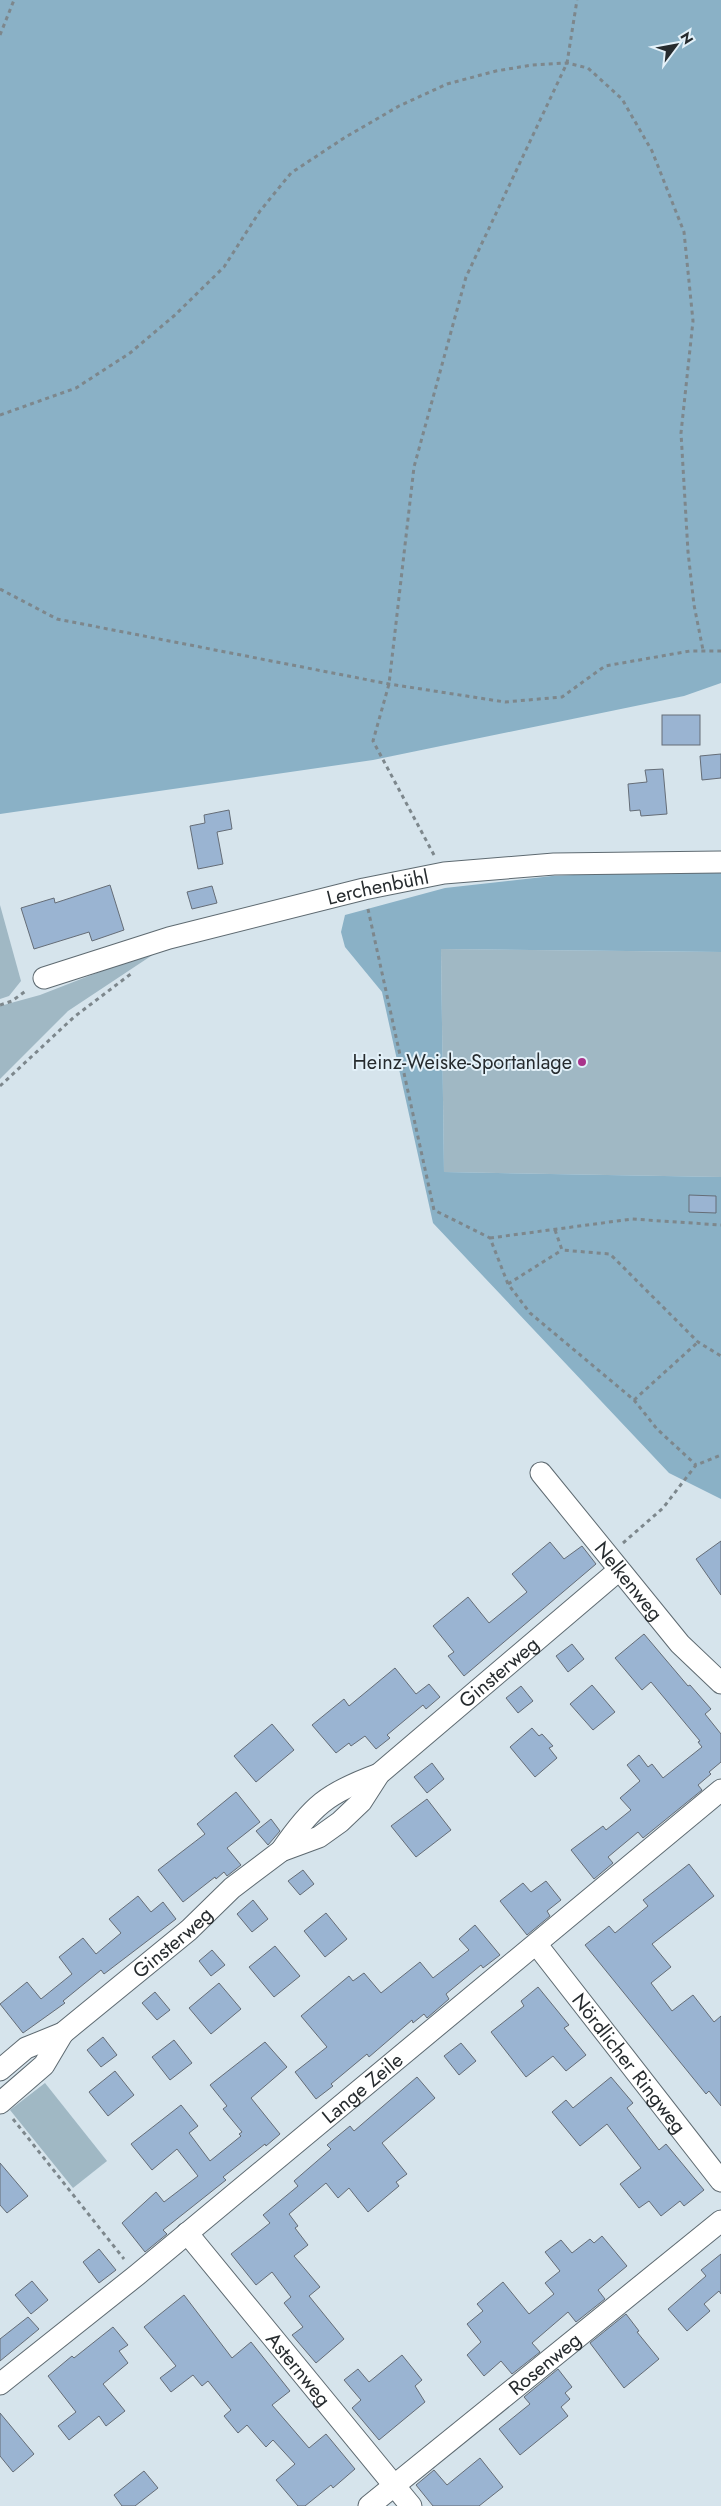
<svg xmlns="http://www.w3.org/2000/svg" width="721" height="2506" font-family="Jost,sans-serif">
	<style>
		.green { fill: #a0b8c4 }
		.forest { fill: #8ab1c6 }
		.building { fill: #9ab4d2; stroke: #656d77 }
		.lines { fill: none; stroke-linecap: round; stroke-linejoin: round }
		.street-casing { stroke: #5e6a71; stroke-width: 23 }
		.path { stroke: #7d878c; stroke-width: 3; stroke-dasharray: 4 4; stroke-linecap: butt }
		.street { stroke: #fff; stroke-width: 21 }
		.poi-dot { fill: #a9338b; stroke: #e3f1f9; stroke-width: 2 }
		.labels { text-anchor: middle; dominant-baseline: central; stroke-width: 4; stroke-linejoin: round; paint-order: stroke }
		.street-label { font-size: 20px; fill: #262b2e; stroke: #e3f1f9 }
		.poi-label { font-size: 20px; fill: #262b2e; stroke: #e3f1f9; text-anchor: end }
	</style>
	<rect width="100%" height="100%" fill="#d6e4ec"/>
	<!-- green -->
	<g class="green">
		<path d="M0,905L21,981L9,996L0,999Z"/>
		<path d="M441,949L721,952V1177L444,1172Z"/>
		<path d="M153,951L154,954L68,1011L0,1079V1006L40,995Z"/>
		<path d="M45,2083L107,2161L73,2188L10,2110Z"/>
	</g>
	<!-- forest -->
	<g class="forest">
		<path d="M0,0H721V683L684,696L373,760L0,814Z"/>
		<path d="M721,868V952L441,949L444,1172L721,1177V1499L669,1473L433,1223L382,992L345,947L341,932L345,915L445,888L552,876Z"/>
	</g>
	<!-- building -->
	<g class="building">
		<rect x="662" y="715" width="38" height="30"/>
		<path d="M721,754V778L702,780L700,756Z"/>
		<path d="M663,769L667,814L641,816L640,810L630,811L628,784L647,782L645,770Z"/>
		<path d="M229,810L232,829L217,832L223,864L198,869L190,826L205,823L204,815Z"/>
		<path d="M110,885L124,930L92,941L89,932L34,949L21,908L54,898L55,903Z"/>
		<path d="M212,886L217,903L192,909L187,892Z"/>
		<path d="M689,1195L716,1196V1213L689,1212Z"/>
		<path d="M721,1541V1595L696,1559Z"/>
		<path d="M550,1542L564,1559L582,1546L596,1564L464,1676L448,1656L454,1652L433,1626L468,1597L489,1623L527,1592L512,1574Z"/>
		<path d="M644,1634L688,1686L690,1685L711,1709L705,1714L721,1734V1762L709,1772L711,1774L698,1785L702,1790L643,1838L638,1832L608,1857L613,1863L594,1879L571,1850L603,1826L606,1830L631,1810L620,1798L640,1781L627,1765L639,1755L648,1767L652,1764L663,1778L702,1747L698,1742L700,1741L651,1682L642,1690L615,1658Z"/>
		<path d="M572,1644L584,1659L568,1672L556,1656Z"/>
		<path d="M395,1668L416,1694L429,1684L440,1697L426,1709L423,1705L387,1735L390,1738L376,1749L365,1736L351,1746L349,1743L336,1753L312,1725L344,1699L349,1706Z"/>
		<path d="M592,1685L615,1712L593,1730L570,1704Z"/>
		<path d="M521,1686L533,1701L518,1713L506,1698Z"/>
		<path d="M272,1724L294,1750L256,1782L234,1756Z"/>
		<path d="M532,1728L539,1736L542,1734L553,1746L549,1748L557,1758L535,1777L510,1747Z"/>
		<path d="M432,1763L444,1779L427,1793L414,1777Z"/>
		<path d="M236,1792L260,1822L227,1848L241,1865L227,1876L224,1872L216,1879L215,1877L183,1902L158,1870L205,1834L197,1824Z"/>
		<path d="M427,1799L451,1830L416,1857L391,1826Z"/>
		<path d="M271,1819L280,1831L268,1845L256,1831Z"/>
		<path d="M689,1864L714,1896L652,1944L671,1967L651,1983L672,2011L693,1995L714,2022L721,2016V2106L709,2091L706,2094L585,1945L609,1926L615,1933L648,1906L643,1900Z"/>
		<path d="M303,1870L314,1884L300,1895L288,1881Z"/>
		<path d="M546,1881L561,1900L547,1911L550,1916L527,1935L500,1901L523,1883L531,1892Z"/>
		<path d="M138,1896L151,1912L163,1902L176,1919L104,1974L101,1970L63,2001L65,2003L23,2033L0,2004L27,1982L41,1999L72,1974L59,1957L83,1938L96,1954L121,1933L109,1919Z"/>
		<path d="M253,1900L268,1919L252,1932L237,1914Z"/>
		<path d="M326,1913L347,1939L325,1957L304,1931Z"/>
		<path d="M475,1925L500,1955L483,1968L481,1965L446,1994L449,1999L427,2018L424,2014L413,2023L412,2020L369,2057L367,2054L331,2084L333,2086L316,2099L295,2072L327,2047L301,2016L349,1976L353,1981L364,1973L381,1993L420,1962L433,1978L469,1950L459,1939Z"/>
		<path d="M275,1946L300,1976L274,1997L249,1967Z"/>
		<path d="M212,1950L225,1965L211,1976L199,1961Z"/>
		<path d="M219,1983L241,2009L211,2034L189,2008Z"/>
		<path d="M538,1987L569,2025L564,2028L586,2055L566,2071L553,2056L526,2077L491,2032L524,2006L521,2001Z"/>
		<path d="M155,1992L170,2010L157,2020L142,2003Z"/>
		<path d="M103,2037L117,2055L101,2067L87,2050Z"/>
		<path d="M174,2040L192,2063L170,2080L152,2057Z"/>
		<path d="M265,2042L287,2067L251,2098L280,2134L266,2146L265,2144L223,2177L226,2180L163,2230L167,2234L145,2252L122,2223L156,2192L164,2202L198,2176L177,2149L152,2170L131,2144L181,2105L198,2126L189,2133L210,2161L241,2136L239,2134L242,2132L223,2109L227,2106L210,2085Z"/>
		<path d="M461,2043L476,2061L459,2075L444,2056Z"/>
		<path d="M115,2071L134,2095L108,2116L89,2092Z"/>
		<path d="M417,2077L435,2098L382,2143L407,2174L396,2182L399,2186L368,2212L349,2188L338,2198L326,2183L289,2214L298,2226L295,2228L308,2245L294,2256L320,2287L309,2296L344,2339L316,2363L292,2335L303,2327L284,2303L291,2297L272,2272L256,2285L231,2254L270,2223L263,2215L298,2186L294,2181L331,2149L327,2145L350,2126L354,2131Z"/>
		<path d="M611,2077L633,2103L627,2108L659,2150L666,2144L704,2190L684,2206L680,2201L661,2216L649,2201L639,2208L620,2184L641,2168L607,2124L580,2146L552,2112L566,2100L573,2108Z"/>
		<path d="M0,2163L28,2196L7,2213L0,2205Z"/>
		<path d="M602,2236L627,2266L598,2290L605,2299L576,2322L568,2312L532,2343L540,2352L512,2374L501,2361L484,2376L467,2355L481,2342L467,2324L483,2311L477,2304L503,2282L529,2314L554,2294L545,2283L560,2271L545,2252L561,2240L572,2253L590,2239L594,2243Z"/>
		<path d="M99,2249L116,2270L99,2283L83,2262Z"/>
		<path d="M721,2254V2294L719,2291L704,2304L710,2311L687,2331L668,2309L706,2276L701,2270Z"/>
		<path d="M32,2281L48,2300L31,2314L15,2295Z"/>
		<path d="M184,2295L232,2358L251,2342L290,2391L272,2405L309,2448L326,2434L355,2469L333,2488L331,2485L305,2506H298L276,2480L295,2464L273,2440L266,2447L247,2425L238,2433L224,2416L231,2410L208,2381L202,2386L193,2375L171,2392L160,2378L176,2366L144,2327Z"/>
		<path d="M626,2314L639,2331L637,2332L659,2359L624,2388L590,2343Z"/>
		<path d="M28,2317L39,2329L0,2361V2339Z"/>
		<path d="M113,2327L128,2345L119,2351L128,2363L103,2384L125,2411L106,2426L99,2416L69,2440L58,2426L76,2412L48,2376L72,2356L74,2358Z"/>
		<path d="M402,2355L422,2380L415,2386L425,2402L379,2440L352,2408L361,2400L344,2380L358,2369L369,2382Z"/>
		<path d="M558,2369L572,2387L565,2393L570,2399L561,2407L568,2416L520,2455L499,2429L530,2404L524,2397Z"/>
		<path d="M0,2413L34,2454L13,2472L0,2456Z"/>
		<path d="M480,2458L503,2487L479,2506H433L416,2485L434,2470L447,2485Z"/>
		<path d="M144,2471L158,2488L135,2506H122L114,2495Z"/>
	</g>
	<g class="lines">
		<!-- street casing -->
		<g class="street-casing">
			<g id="street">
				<path id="s1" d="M44,978L169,938L364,889L444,873L554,864L721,862"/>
				<path id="s2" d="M541,1473L680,1644L721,1683"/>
				<path d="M281,1851C312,1806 327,1793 379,1774"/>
				<path id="s3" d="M537,1945L721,2181"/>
				<path id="s4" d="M0,2070L26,2048L63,2033L189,1930L232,1888L281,1851L319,1837L340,1822L361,1802L379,1774L619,1570"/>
				<path d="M0,2103L44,2065L63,2033"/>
				<path id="s5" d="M187,2233L411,2506"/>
				<path id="s6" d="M0,2384L137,2275L721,1790"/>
				<path id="s7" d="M369,2506L721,2221"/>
			</g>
		</g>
		<!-- path -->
		<g class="path">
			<path d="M0,35L14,0"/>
			<path d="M0,415L76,388L130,353L175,315L224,267L260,211L291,173L344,138L399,106L447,84L496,71L532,65L567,63L588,68L622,99L652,151L684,232L693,321L681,433L688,552L694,605L703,650"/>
			<path d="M0,589L57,619L389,684L505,702L562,697L605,666L690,651H721"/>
			<path d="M434,855L373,741L389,684L414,467L466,277L567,63L577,0"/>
			<path d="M368,909L434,1210L490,1238L508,1284L530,1313L634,1400L657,1429L696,1465"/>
			<path d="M0,1005L12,1001L27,990"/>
			<path d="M0,1086L74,1017L132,973"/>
			<path d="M555,1230L562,1250L610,1254L698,1342L721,1356"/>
			<path d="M490,1238L632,1219L721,1225"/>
			<path d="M508,1284L562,1250"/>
			<path d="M634,1400L698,1342"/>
			<path d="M623,1543L663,1508L696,1465L721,1455"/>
			<path d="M13,2119L124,2259"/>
		</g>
		<!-- street -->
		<use href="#street" class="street"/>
	</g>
	<!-- markers -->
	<circle class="poi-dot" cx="582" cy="1062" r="5"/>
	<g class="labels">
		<!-- street labels -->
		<g class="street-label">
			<text stroke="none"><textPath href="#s1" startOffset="346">Lerchenbühl</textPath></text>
			<text stroke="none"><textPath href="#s2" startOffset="139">Nelkenweg</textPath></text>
			<text stroke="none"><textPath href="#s4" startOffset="644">Ginsterweg</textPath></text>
			<text stroke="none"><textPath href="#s4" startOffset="216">Ginsterweg</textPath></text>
			<text stroke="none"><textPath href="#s3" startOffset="150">Nördlicher Ringweg</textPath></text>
			<text stroke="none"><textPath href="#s6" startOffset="468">Lange Zeile</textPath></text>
			<text stroke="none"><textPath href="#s7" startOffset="226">Rosenweg</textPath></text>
			<text stroke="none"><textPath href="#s5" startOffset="176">Asternweg</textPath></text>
		</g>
		<!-- poi labels -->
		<g class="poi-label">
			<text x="572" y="1062">Heinz-Weiske-Sportanlage</text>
		</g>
	</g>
	<!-- north arrow -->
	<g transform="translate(676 45) rotate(58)" stroke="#e3f1f9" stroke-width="4" paint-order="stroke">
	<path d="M0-4L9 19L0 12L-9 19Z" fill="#262b2e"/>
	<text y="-8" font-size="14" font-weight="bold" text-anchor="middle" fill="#262b2e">N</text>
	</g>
</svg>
